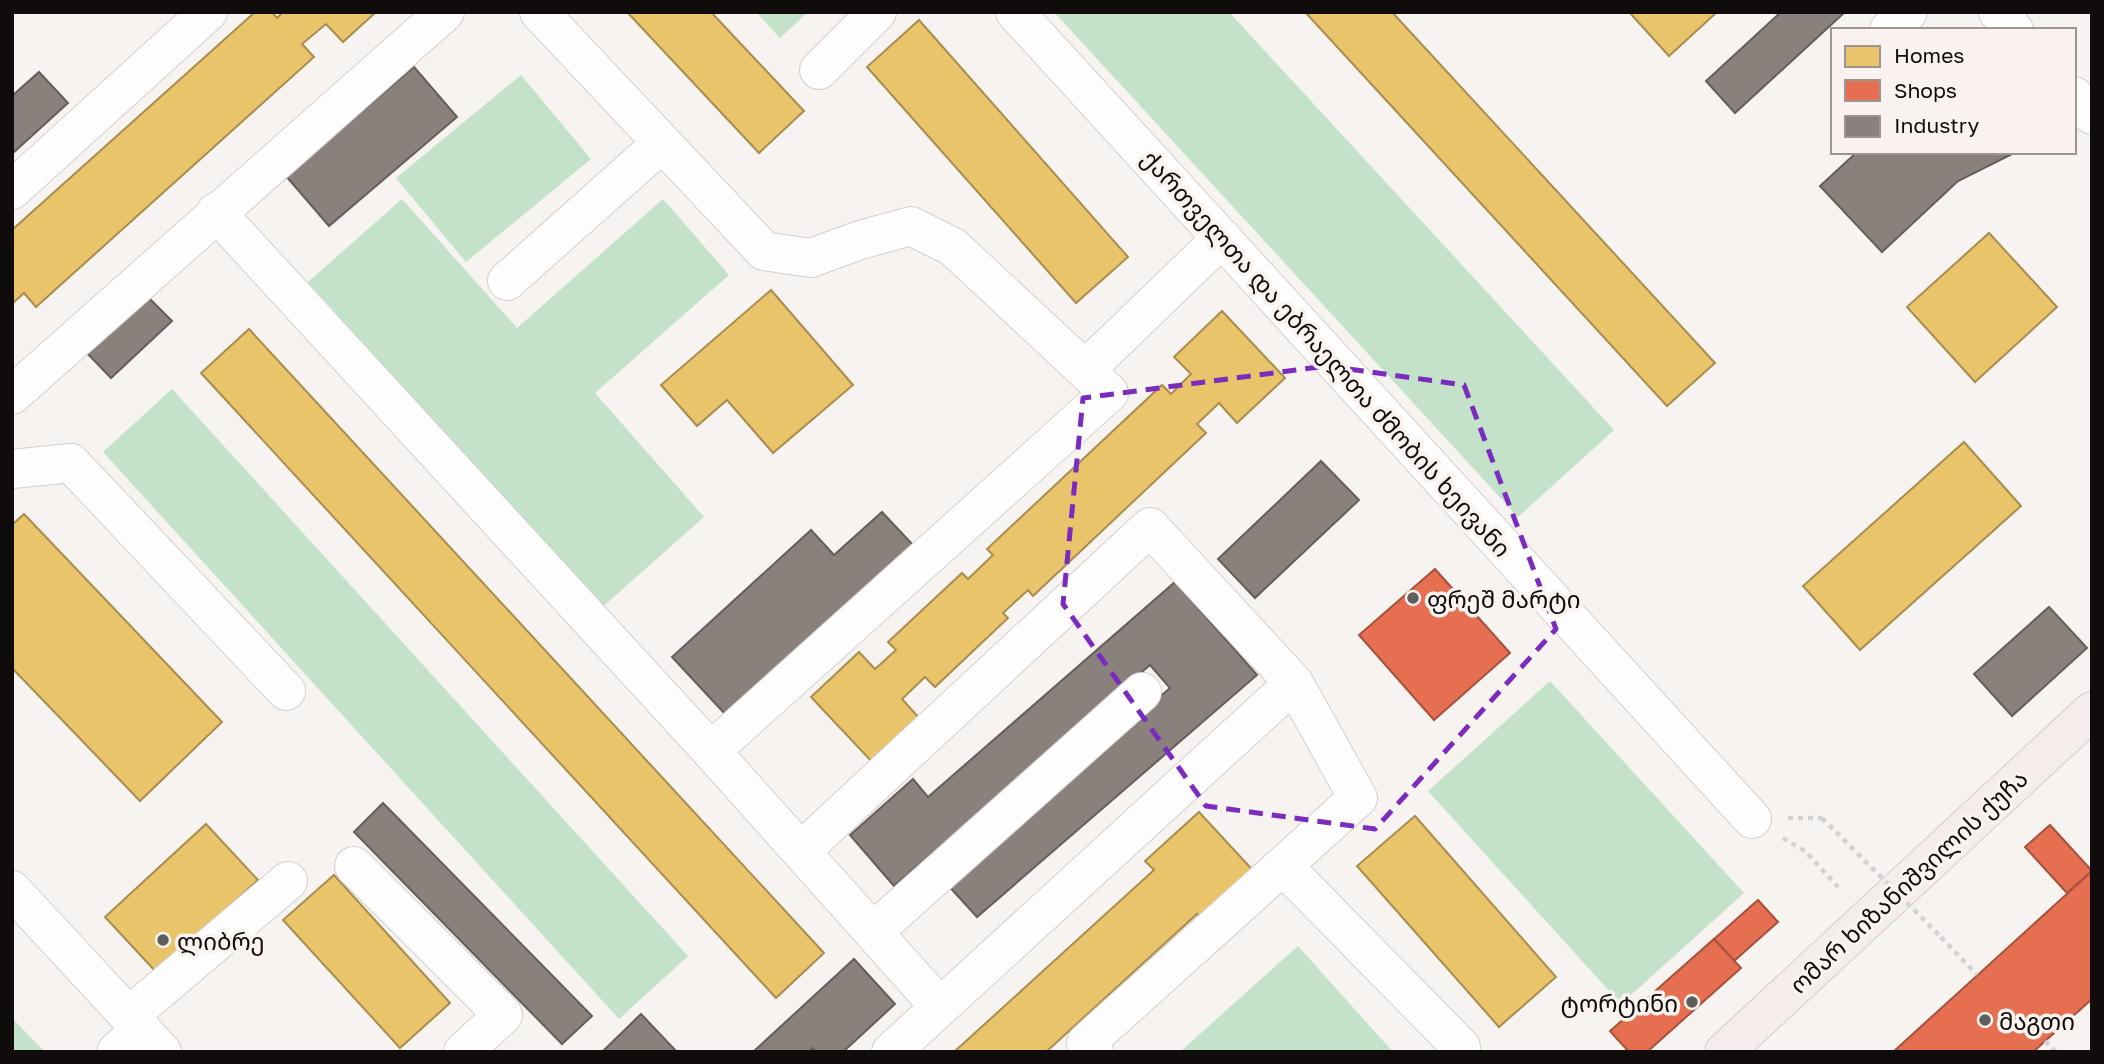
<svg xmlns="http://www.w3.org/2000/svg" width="2104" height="1064" font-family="'Golos Text','Noto Sans Georgian',sans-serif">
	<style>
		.green { fill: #c3e2c9 }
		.homes { fill: #e9c46a; stroke: #a88d4e; stroke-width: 2 }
		.shops { fill: #e76f51; stroke: #a6513c; stroke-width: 2 }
		.industry { fill: #8a817c; stroke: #655e5a; stroke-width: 2 }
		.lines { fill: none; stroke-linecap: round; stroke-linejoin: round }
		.minor-casing { stroke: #d2d0ce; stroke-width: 40 }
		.major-casing { stroke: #d1cfce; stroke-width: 40 }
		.path { stroke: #d3d2d2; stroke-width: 4.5; stroke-dasharray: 5 5; stroke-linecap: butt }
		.minor { stroke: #fefdfd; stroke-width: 38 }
		.major { stroke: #f5ecec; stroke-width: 38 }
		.path-bridge { stroke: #d3d2d2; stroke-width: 4.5; stroke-dasharray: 5 5; stroke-linecap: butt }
		.marked { fill: none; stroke: #7b2cbf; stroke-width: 5; stroke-dasharray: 14 9; stroke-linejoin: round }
		.poi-dot { fill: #605d5c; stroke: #faf2ee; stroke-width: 2.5 }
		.labels { text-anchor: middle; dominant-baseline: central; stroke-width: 7; stroke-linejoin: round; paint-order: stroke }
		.street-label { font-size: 24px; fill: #0f0c0b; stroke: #faf2ee }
		.poi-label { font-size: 24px; fill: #0f0c0b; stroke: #faf2ee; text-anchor: start }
	</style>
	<rect width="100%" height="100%" fill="#f7f3f1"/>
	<!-- green -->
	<g class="green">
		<path d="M756,12H808L780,38Z"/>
		<path d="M1054,12H1229L1614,430L1518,517Z"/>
		<path d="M521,75L591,159L466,262L396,178Z"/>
		<path d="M402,199L517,328L663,199L729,275L595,393L704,517L599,610L308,282Z"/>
		<path d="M172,389L688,956L619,1019L103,452Z"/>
		<path d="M1550,681L1744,893L1621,1004L1428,791Z"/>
		<path d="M1298,946L1393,1052H1183L1182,1050Z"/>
		<path d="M12,1018L45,1052H12Z"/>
	</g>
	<!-- homes -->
	<g class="homes">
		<path d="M255,12H272L277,18L283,12H376L343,42L326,24L302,44L314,57L36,307L24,293L12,304V230Z"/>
		<path d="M627,12H711L804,111L759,153Z"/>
		<path d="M1305,12H1392L1715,363L1667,406Z"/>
		<path d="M1629,12H1717L1669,56Z"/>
		<path d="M919,20L1128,257L1076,303L867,67Z"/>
		<path d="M1989,233L2057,307L1975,382L1907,307Z"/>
		<path d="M771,290L853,385L773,453L727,400L697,426L661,385Z"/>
		<path d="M1222,311L1285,378L1237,423L1219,403L1197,424L1206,433L1033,596L1028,590L1003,613L1008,618L935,687L925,677L902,699L921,720L874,764L811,697L859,652L875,669L896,650L888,642L962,573L968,579L993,555L987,549L1162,385L1171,394L1191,374L1174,357Z"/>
		<path d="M249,329L824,953L776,998L201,373Z"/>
		<path d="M1964,442L2021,506L1860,650L1803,586Z"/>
		<path d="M24,514L222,722L140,801L12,668V525Z"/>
		<path d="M1199,812L1260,878L1208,925L1197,914L1046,1052H954L1154,870L1145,861Z"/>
		<path d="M1415,816L1556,977L1499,1027L1357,866Z"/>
		<path d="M206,824L258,880L157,973L105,917Z"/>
		<path d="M334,875L450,1003L400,1048L283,920Z"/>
	</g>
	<!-- shops -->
	<g class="shops">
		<path d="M1435,569L1510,653L1434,720L1359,635Z"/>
		<path d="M2050,825L2092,871L2067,893L2025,847Z"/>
		<path d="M2092,871V999L2033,1052H1893Z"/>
		<path d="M1758,900L1778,922L1734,961L1714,939Z"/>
		<path d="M1714,939L1741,968L1647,1052H1629L1610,1031Z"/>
	</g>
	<!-- industry -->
	<g class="industry">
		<path d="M1781,12H1845L1735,113L1706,81Z"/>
		<path d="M414,67L457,117L329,226L286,176Z"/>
		<path d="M39,72L68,103L12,154V96Z"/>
		<path d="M1857,152H2016L1958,181L1882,252L1820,186Z"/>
		<path d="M144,293L172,321L111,378L84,350Z"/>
		<path d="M1321,461L1359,500L1255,598L1218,559Z"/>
		<path d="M882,512L913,545L726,715L672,657L811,530L834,555Z"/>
		<path d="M1175,582L1257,675L977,917L946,883L1170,688L1150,665L894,886L850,835L913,779L928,797Z"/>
		<path d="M2049,607L2087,648L2012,716L1974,674Z"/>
		<path d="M383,803L592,1016L562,1044L354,832Z"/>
		<path d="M854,959L895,1004L843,1052H815L813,1048L809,1052H753Z"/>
		<path d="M641,1014L677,1052H602Z"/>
	</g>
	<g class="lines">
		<!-- minor casing -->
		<g class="minor-casing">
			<g id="minor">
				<path d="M539,12L764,251L811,258L860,240L911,226L953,247L1085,370"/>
				<path d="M1015,12L1752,819"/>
				<path d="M1998,12L2014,30"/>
				<path d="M1889,30L1908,12"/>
				<path d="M819,70L877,12"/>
				<path d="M2074,96L2092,115"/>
				<path d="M12,190L208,12"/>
				<path d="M216,212L711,751L940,1007"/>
				<path d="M507,281L662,143"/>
				<path d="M12,395L445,12"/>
				<path d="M12,469L71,463L286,691"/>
				<path d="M711,751L1109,393L1085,370L1222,238"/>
				<path d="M801,851L1150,527L1294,683L1358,798L1086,1043L1094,1052"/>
				<path d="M354,866L503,1015L463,1052"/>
				<path d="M1284,867L1461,1047"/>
				<path d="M12,890L162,1052"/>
				<path d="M873,932L1142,692"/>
				<path d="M129,1016L288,881"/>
				<path d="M116,1052L141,1029"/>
				<path d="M891,1052L1294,683"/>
			</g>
		</g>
		<!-- major casing -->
		<g class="major-casing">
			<path id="major" d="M1724,1052L2092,711"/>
		</g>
		<!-- path -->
		<g class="path">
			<path d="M1788,818H1822"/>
			<path d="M1783,838L1805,851L1838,887"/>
			<path d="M1941,937L1977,975"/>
			<path d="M2045,1041L2056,1052"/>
		</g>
		<!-- minor -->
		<use href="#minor" class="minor"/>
		<!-- major -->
		<use href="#major" class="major"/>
		<!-- path-bridge -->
		<path class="path-bridge" d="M1822,818L1941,937"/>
	</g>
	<!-- marked area -->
	<path class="marked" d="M1327,366L1464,385L1556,629L1375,829L1206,806L1063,604L1083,398Z"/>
	<!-- markers -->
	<g class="poi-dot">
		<circle cx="1413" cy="598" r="7"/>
		<circle cx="163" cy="940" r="7"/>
		<circle cx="1692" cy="1002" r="7"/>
		<circle cx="1985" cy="1020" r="7"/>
	</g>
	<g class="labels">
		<!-- street labels -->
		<g class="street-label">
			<text transform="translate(1327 353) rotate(48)">ქართველთა და ებრაელთა ძმობის ხეივანი</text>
			<text transform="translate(1908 881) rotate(-43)">ომარ ხიზანიშვილის ქუჩა</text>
		</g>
		<!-- poi labels -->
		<g class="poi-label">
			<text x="1427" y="598">ფრეშ მარტი</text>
			<text x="177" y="940">ლიბრე</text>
			<text x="1678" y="1002" text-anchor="end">ტორტინი</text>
			<text x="1999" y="1020">მაგთი</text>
		</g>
	</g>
	<!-- border -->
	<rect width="2104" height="1064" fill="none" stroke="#0f0c0b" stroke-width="28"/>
	<!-- legend -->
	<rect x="1831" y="28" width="245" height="126" fill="#faf2ee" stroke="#9c9693" stroke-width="2"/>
	<rect x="1845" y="46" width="35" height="21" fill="#e9c46a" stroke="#9c9693" stroke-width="2"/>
	<text x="1894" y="63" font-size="21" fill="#0f0c0b">Homes</text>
	<rect x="1845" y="80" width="35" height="21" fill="#e76f51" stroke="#9c9693" stroke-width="2"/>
	<text x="1894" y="98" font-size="21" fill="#0f0c0b">Shops</text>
	<rect x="1845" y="116" width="35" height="21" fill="#8a817c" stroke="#9c9693" stroke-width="2"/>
	<text x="1894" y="133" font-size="21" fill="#0f0c0b">Industry</text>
</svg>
